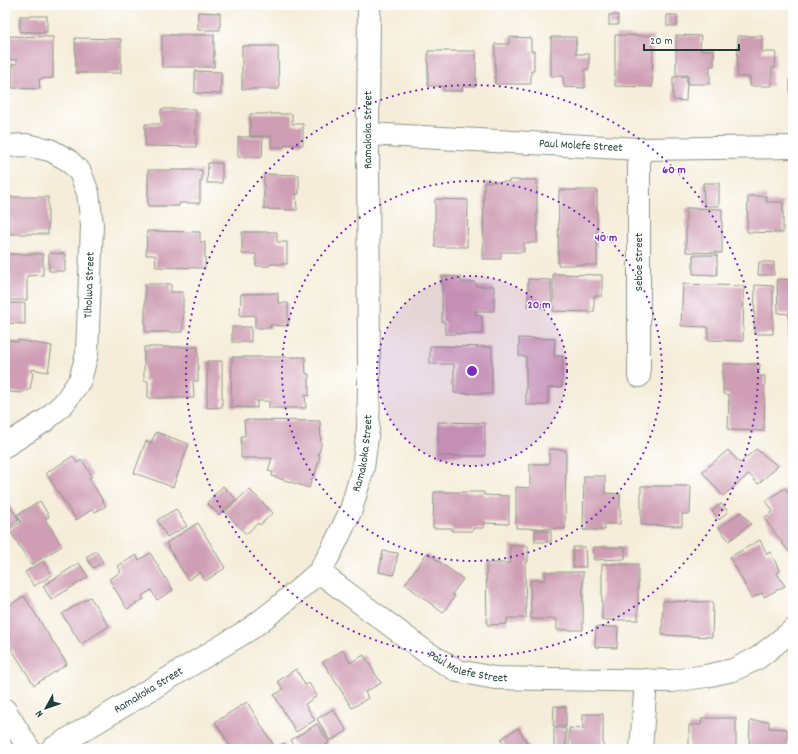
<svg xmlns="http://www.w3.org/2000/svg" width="798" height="754" font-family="Dekko,sans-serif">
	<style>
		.building { fill: #cf9eb4 }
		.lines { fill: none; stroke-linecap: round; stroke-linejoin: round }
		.street-casing { stroke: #8a9586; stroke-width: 24 }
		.street { stroke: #fff; stroke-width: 22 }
		.ring { fill: none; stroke: #7b2cbf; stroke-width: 2; stroke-dasharray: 2 4 }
		.labels { text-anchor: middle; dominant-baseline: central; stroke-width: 3; stroke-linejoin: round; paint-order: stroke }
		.street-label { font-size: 12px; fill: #1f3d34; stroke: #fff }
		.centre { fill: #7b2cbf; stroke: #fff; stroke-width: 2 }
		.ring-label { font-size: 12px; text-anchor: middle; font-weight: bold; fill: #7b2cbf; stroke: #fff; stroke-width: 3; stroke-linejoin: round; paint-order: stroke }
	</style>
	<rect width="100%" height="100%" fill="#fff"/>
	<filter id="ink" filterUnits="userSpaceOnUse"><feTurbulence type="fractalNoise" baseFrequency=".025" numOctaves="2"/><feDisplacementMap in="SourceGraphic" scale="8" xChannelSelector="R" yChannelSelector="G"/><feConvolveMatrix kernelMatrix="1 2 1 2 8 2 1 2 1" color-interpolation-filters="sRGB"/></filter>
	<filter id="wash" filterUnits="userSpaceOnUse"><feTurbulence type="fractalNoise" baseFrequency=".012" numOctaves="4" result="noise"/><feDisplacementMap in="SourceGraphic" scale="16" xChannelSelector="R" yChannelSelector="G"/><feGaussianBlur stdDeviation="0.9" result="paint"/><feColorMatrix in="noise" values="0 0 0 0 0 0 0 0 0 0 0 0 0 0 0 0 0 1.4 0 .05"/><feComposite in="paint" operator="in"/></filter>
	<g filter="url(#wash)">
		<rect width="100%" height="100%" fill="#f5edd9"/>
		<g id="blocks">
			<!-- building -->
			<g class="building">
				<path d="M198,12L220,13V30H198Z"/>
				<rect x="609" y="15" width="9" height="10"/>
				<rect x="667" y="15" width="10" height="11"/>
				<rect x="20" y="16" width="27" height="16"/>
				<rect x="162" y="35" width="52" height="32"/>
				<path d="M615,35L653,36L652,87L615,86Z"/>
				<path d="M676,35L701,36L700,50H714V66H710V84H688V75H676Z"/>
				<path d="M5,36L53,37V78L39,79L40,89L12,88V64H17V60H5Z"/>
				<path d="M738,36H762V52H776L775,68H772V86H750V77H737Z"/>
				<path d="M509,37L531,38V51H534V71H531V84H495V44H509Z"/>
				<path d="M551,37H576V54H589V69H585V88L564,87L563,76H551Z"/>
				<path d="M75,38L121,39V73H76Z"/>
				<path d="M242,46H278L279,89H242Z"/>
				<path d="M428,51H476V86H463L462,91H443V86H428Z"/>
				<path d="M195,71L221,72V94L195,93Z"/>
				<path d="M687,76L686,101L673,100V77Z"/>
				<rect x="790" y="78" width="3" height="35"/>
				<path d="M161,109H196V147L145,146V124H161Z"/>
				<path d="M250,114H292V124H303V145L285,144V147H271V136H250Z"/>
				<path d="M238,137H263L262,157H238Z"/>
				<path d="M208,163H222V183H207Z"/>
				<path d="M148,170H202V181H200V203H179V206H148Z"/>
				<path d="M264,174L299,175V194H296L297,210L264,209Z"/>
				<path d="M509,180H537V243H524V252H501V259H483L484,182H509Z"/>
				<path d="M703,183H719V206H704Z"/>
				<path d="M559,190H597V265H558Z"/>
				<path d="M748,196H767L766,202H783V233L747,232Z"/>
				<rect x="5" y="197" width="43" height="37"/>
				<path d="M435,199L468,200L467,247H435Z"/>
				<path d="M686,208L722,209V253L686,252Z"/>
				<path d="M147,231L200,232V242H205V268L156,267L155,255H146Z"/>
				<path d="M242,232H277V242H287V264H270V266H256V254H242Z"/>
				<path d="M49,253L65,254V271H49Z"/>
				<path d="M5,254H43V275L27,276V300H5Z"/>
				<path d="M693,255H717V275L693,274Z"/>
				<path d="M759,262H774V275H758Z"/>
				<path d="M553,274L602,275V296H594V312L553,311Z"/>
				<path d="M442,276L461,277V282H475L476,286H494V311H475L476,315L482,316V334H445V322H442Z"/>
				<path d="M528,279L551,280V307L528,306Z"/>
				<path d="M777,279L793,280V341H789V314L778,313Z"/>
				<path d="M145,284H171V292H183V332H145Z"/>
				<path d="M683,284L744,286L743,341L708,340V327L681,326Z"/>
				<path d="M755,285L773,286V334H754Z"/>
				<path d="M278,293V303H288V326L270,325L271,328H255V315L240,316L241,294Z"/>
				<path d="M5,303H25V324L5,323Z"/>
				<rect x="232" y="327" width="19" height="15"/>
				<path d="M519,338L555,339L554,356H563L562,387L548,388V405H526V356H519Z"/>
				<path d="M5,339L18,342V340L52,346L48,372L31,369V372L33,373L30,389L21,393L9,392V394H5Z"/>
				<path d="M430,346L492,347V394L454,393V364H430Z"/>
				<path d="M144,347H198V381H193L194,398H148V381H144Z"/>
				<path d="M232,357H305L306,374H309V396L305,395L306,408H269V401H257V408L231,407Z"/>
				<path d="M207,361H222V407L207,408Z"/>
				<path d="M723,364H760L759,376H765L764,431L728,430L729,395L723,394Z"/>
				<path d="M244,420L320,421L321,446L318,455L320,456L314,478H312L309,488L272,476L273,472L268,471L272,458H241V436H245Z"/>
				<path d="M438,422L485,423V456H438Z"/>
				<path d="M156,432L189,444L173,487L134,473L146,441L151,443Z"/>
				<path d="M549,449L566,450L565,529L516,528V487L530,488V464H549Z"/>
				<path d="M756,449L778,466L758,484L749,474L723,496L702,472L728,450L740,463Z"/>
				<path d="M73,456L77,463L82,460L92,476L89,478L106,506L95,512L93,509L76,520L46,473Z"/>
				<path d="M584,476H605V493L620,494V524H604L605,530H583Z"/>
				<path d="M223,486L236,499L219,515L207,503Z"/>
				<path d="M641,486H691L690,514H682V526L641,525Z"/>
				<path d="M785,488L793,499V549L789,552L764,518L773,511L766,501Z"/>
				<path d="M249,489L273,513L260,525L258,523L246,534L225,512Z"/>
				<path d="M434,492H484V495L509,496V524L484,523V528H473V531H452V528H433Z"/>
				<path d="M7,501L19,520L5,529V502Z"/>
				<path d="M40,501L49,516L45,519L62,546L31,565L9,529L21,522L17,515Z"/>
				<path d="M721,504L728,511L719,520L712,511Z"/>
				<path d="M176,509L187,526L167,537L157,520Z"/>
				<path d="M741,512L751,524L729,541L719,528Z"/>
				<path d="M198,523L225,568L205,581L200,572L188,580L166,543Z"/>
				<rect x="535" y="531" width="16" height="11"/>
				<path d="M760,540L767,554L770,552L780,571L777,573L785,586L764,597L762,593L752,598L730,557Z"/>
				<path d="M510,546H528V562H525L526,618H507V624L487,625L486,563H511Z"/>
				<path d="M573,547H585L586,567H573Z"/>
				<path d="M593,547H625V559L594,560Z"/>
				<path d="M96,551L103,562L93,568L86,557Z"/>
				<path d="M383,551L398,553L394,575L379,572Z"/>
				<path d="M150,553L173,590L157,600L151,590L142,596L144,599L127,609L109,579L121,572L118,566L136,555L139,560Z"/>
				<path d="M427,553L463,579L452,594L455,596L443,613L405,584Z"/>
				<path d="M43,561L52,575L34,586L25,572Z"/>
				<path d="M79,563L88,577L51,600L43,586Z"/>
				<rect x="602" y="564" width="36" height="56"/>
				<path d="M545,572H583V630H557V619H531L530,580H545Z"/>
				<path d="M24,596L67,664L34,685L5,638V608Z"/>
				<path d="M90,597L109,626L81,644L62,614Z"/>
				<path d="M663,601L713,602L712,637L662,635Z"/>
				<path d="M596,627H618L617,648L595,647Z"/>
				<path d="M343,650L350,663L364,655L381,683L365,692L368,698L352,708L323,662Z"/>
				<path d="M296,669L305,685L309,683L317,696L305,704L315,720L296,732L274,695L283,690L278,681Z"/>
				<path d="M247,702L274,746L268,749H232L215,722Z"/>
				<path d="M554,706L566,707V727L553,726Z"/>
				<path d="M333,709L347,731L330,741L317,719Z"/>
				<path d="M583,714H603V749H569V728L583,729Z"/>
				<path d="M702,718H736V749H689V725H701Z"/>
				<path d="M750,721H769V728L787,729V749H749Z"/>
				<path d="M317,724L329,743L320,749H296L291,740Z"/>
				<path d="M518,728L531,749H504L506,748L501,739Z"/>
				<path d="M554,728L566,729V749H554Z"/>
				<path d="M284,743L287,749H274Z"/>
			</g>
		</g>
	</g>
	<g filter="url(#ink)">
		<use href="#blocks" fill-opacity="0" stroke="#8a9586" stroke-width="1"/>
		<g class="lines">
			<!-- street casing -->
			<g class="street-casing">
				<g id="street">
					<path id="s1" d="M368,134L639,149L793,147"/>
					<path d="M5,146L26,145L50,150L68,160L80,172L88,193L92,225L87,354L80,380L65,402L46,420L5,446"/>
					<path d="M639,376V149"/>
					<path id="s2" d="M319,572L426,652L458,671L495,678L672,681L706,676L733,670L758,658L793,630"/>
					<path d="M5,710L29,749"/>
					<path id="s3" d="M52,749L250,629L276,609L319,572L331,552L351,510L363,468L368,429L369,385L368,134L369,5"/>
					<path d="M641,749L646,680"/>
				</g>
			</g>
			<!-- street -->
			<use href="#street" class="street"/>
		</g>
	</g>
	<!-- distance rings -->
	<circle cx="472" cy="371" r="95" fill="#7b2cbf" fill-opacity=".12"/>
	<g class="ring">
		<circle cx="472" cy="371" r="95"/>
		<circle cx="472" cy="371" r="190"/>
		<circle cx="472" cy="371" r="286"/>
	</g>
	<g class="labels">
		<!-- street labels -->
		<g class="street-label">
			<text stroke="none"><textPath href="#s3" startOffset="773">Ramakoka Street</textPath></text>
			<text stroke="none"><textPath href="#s1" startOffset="213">Paul Molefe Street</textPath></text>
			<text transform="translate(639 262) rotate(-90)">Seboe Street</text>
			<text transform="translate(90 285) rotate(-88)">Tlholwa Street</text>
			<text stroke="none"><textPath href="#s3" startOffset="449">Ramakoka Street</textPath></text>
			<text stroke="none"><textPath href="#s2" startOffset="179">Paul Molefe Street</textPath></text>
			<text stroke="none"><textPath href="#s3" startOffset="113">Ramakoka Street</textPath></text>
		</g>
	</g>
	<circle cx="472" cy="371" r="6" class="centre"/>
	<g class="ring-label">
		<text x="674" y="173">60 m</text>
		<text x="606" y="241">40 m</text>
		<text x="539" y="308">20 m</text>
	</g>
	<!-- margin -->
	<rect width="798" height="754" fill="none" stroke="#fff" stroke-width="20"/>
	<!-- north arrow -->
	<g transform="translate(46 708) rotate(230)" stroke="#ffffff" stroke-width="3" paint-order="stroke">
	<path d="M0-3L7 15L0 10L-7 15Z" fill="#1f3d34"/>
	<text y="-6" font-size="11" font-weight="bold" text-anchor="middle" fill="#1f3d34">N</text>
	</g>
	<!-- scale -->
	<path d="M644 44v6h95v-6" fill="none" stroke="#1f3d34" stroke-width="2"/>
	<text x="650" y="44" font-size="12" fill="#1f3d34" stroke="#ffffff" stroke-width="3" paint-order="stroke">20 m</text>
</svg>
